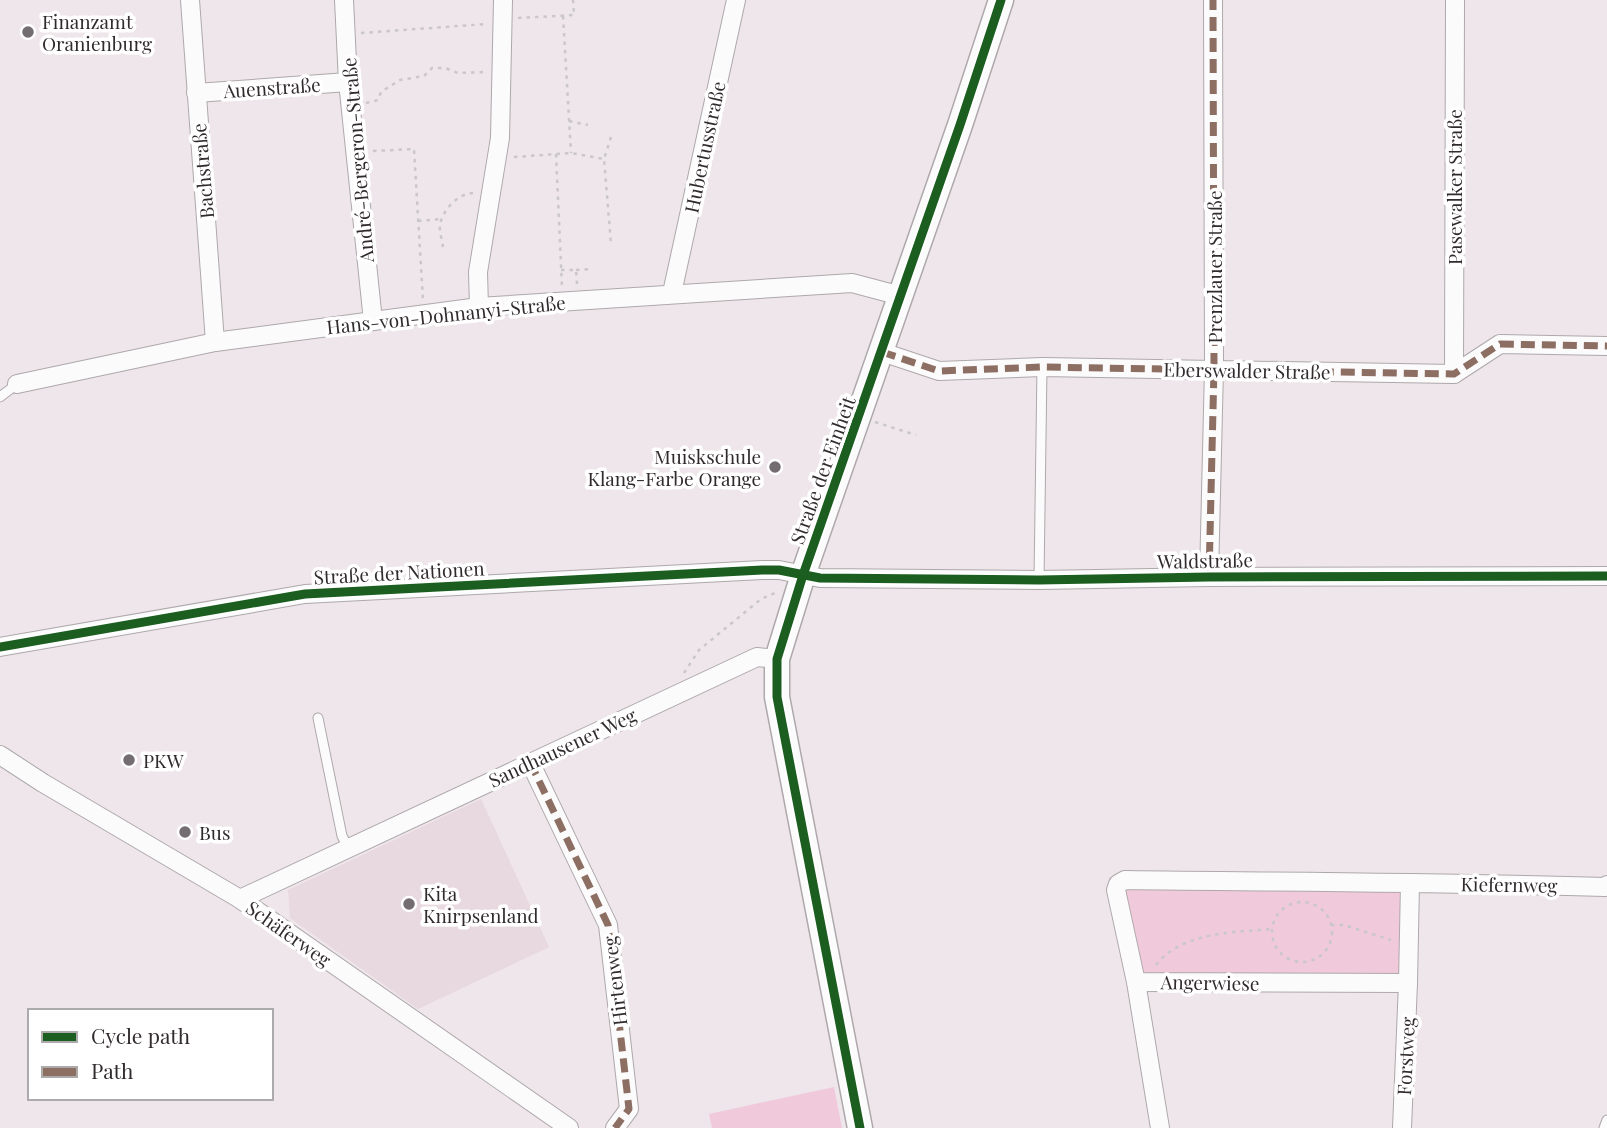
<svg xmlns="http://www.w3.org/2000/svg" width="1607" height="1128" font-family="'Playfair Display',serif">
	<style>
		.built { fill: #e8d8df }
		.green { fill: #f0c9db }
		.lines { fill: none; stroke-linecap: round; stroke-linejoin: round }
		.lane-casing { stroke: #aea8ab; stroke-width: 11 }
		.street-casing { stroke: #aea8ab; stroke-width: 20 }
		.secondary-casing { stroke: #aea8ab; stroke-width: 27 }
		.path { stroke: #cac7c9; stroke-width: 2.5; stroke-dasharray: 3.5 5; stroke-linecap: butt }
		.lane { stroke: #fcfbfc; stroke-width: 9 }
		.street { stroke: #fcfbfc; stroke-width: 18 }
		.secondary { stroke: #fcfbfc; stroke-width: 24 }
		.quiet { stroke: #8d6e63; stroke-width: 7; stroke-dasharray: 14 7; stroke-linecap: butt }
		.cycleway-casing { stroke: #fff; stroke-width: 13 }
		.cycleway { stroke: #1b5e20; stroke-width: 9 }
		.poi-dot { fill: #736c70; stroke: #fff; stroke-width: 2.5 }
		.labels { text-anchor: middle; dominant-baseline: central; stroke-width: 7; stroke-linejoin: round; paint-order: stroke }
		.poi-label { font-size: 19px; fill: #312b2e; stroke: #fff; text-anchor: start }
		.street-label { font-size: 19px; fill: #312b2e; stroke: #fff }
	</style>
	<rect width="100%" height="100%" fill="#eee6ea"/>
	<!-- built -->
	<path class="built" d="M481,799L549,947L418,1009L290,918L288,890Z"/>
	<!-- green -->
	<g class="green">
		<path d="M1404,888L1402,978L1140,976L1122,889Z"/>
		<path d="M834,1087L842,1128H712L709,1114Z"/>
	</g>
	<g class="lines">
		<!-- lane casing -->
		<g class="lane-casing">
			<g id="lane">
				<path d="M0,397L17,384"/>
				<path d="M1039,580L1042,367"/>
				<path d="M318,718L342,836L348,847"/>
				<path d="M1604,1128L1607,1120"/>
			</g>
		</g>
		<!-- street casing -->
		<g class="street-casing">
			<g id="street">
				<path d="M190,0L215,342"/>
				<path d="M344,0L348,82L373,321"/>
				<path d="M196,93L348,82"/>
				<path d="M672,293L736,0"/>
				<path d="M479,307L478,272L500,138L503,0"/>
				<path d="M882,352L939,371L1042,367L1454,374L1500,344L1607,346"/>
				<path d="M1454,374L1455,0"/>
				<path d="M17,384L215,342L479,307L852,283L901,296"/>
				<path d="M1209,577L1214,368L1213,0"/>
				<path d="M0,647L305,594L762,570H779L820,578L1039,580L1209,577L1607,576"/>
				<path d="M0,755L43,783L240,899L569,1128"/>
				<path d="M530,762L608,925L629,1109L615,1128"/>
				<path d="M1410,883L1408,983L1136,982L1116,890L1118,884L1125,880C1285,882 1445,882 1605,887L1607,885"/>
				<path d="M240,899L757,657L777,659"/>
				<path d="M1136,982L1160,1128"/>
				<path d="M1402,1128L1408,983"/>
			</g>
		</g>
		<!-- secondary casing -->
		<g class="secondary-casing">
			<path id="secondary" d="M860,1128L777,697V659L803,575L960,125L1001,0"/>
		</g>
		<!-- path -->
		<g class="path">
			<path d="M563,16L571,153"/>
			<path d="M518,18L574,15L573,0"/>
			<path d="M361,33L487,24"/>
			<path d="M366,103L378,100L381,92L400,80L424,76L432,68H445L458,73L485,72"/>
			<path d="M569,121L588,125"/>
			<path d="M611,137L604,159L611,244"/>
			<path d="M373,151L414,149L423,300"/>
			<path d="M556,154L562,287"/>
			<path d="M514,157L571,153L604,159"/>
			<path d="M418,221L442,219"/>
			<path d="M443,247C442,240 439,231 440,224C444,209 457,194 473,193"/>
			<path d="M561,270H576L577,284"/>
			<path d="M576,270L592,269"/>
			<path d="M875,422L916,435"/>
			<path d="M684,673L699,650L761,599L775,593"/>
			<circle cx="1302" cy="932" r="30"/>
			<path d="M1331,925H1344L1391,940"/>
			<path d="M1156,965C1181,932 1235,932 1273,929"/>
		</g>
		<!-- lane -->
		<use href="#lane" class="lane"/>
		<!-- street -->
		<use href="#street" class="street"/>
		<!-- secondary -->
		<use href="#secondary" class="secondary"/>
		<!-- quiet -->
		<g class="quiet">
			<path d="M882,352L939,371L1042,367L1454,374L1500,344L1607,346"/>
			<path d="M1209,577L1214,368L1213,0"/>
			<path d="M530,762L608,925L629,1109L615,1128"/>
		</g>
		<!-- cycleway casing -->
		<g class="cycleway-casing">
			<g id="cycleway">
				<path d="M0,647L305,594L762,570H779L820,578L1039,580L1209,577L1607,576"/>
				<path d="M860,1128L777,697V659L803,575L960,125L1001,0"/>
			</g>
		</g>
		<!-- cycleway -->
		<use href="#cycleway" class="cycleway"/>
	</g>
	<!-- markers -->
	<g class="poi-dot">
		<circle cx="28" cy="32" r="7"/>
		<circle cx="775" cy="467" r="7"/>
		<circle cx="129" cy="760" r="7"/>
		<circle cx="185" cy="832" r="7"/>
		<circle cx="409" cy="904" r="7"/>
	</g>
	<g class="labels">
		<!-- poi labels -->
		<g class="poi-label">
			<text x="42" y="21">Finanzamt<tspan x="42" dy="22">Oranienburg</tspan></text>
			<text x="761" y="456" text-anchor="end">Muiskschule<tspan x="761" dy="22">Klang-Farbe Orange</tspan></text>
			<text x="143" y="760">PKW</text>
			<text x="199" y="832">Bus</text>
			<text x="423" y="893">Kita<tspan x="423" dy="22">Knirpsenland</tspan></text>
		</g>
		<!-- street labels -->
		<g class="street-label">
			<text transform="translate(272 87) rotate(-4)">Auenstraße</text>
			<text transform="translate(704 147) rotate(-78)">Hubertusstraße</text>
			<text transform="translate(357 160) rotate(-95)">André-Bergeron-Straße</text>
			<text transform="translate(202 171) rotate(-95)">Bachstraße</text>
			<text transform="translate(1454 187) rotate(-90)">Pasewalker Straße</text>
			<text transform="translate(1214 267) rotate(-90)">Prenzlauer Straße</text>
			<text transform="translate(446 314) rotate(-6)">Hans-von-Dohnanyi-Straße</text>
			<text transform="translate(1247 370) rotate(1)">Eberswalder Straße</text>
			<text transform="translate(822 470) rotate(-70)">Straße der Einheit</text>
			<text transform="translate(1205 560) rotate(-1)">Waldstraße</text>
			<text transform="translate(399 572) rotate(-3)">Straße der Nationen</text>
			<text transform="translate(562 747) rotate(-25)">Sandhausener Weg</text>
			<text transform="translate(1509 884) rotate(1)">Kiefernweg</text>
			<text transform="translate(289 933) rotate(35)">Schäferweg</text>
			<text transform="translate(614 981) rotate(-97)">Hirtenweg</text>
			<text transform="translate(1210 982) rotate(1)">Angerwiese</text>
			<text transform="translate(1405 1056) rotate(-87)">Forstweg</text>
		</g>
	</g>
	<!-- legend -->
	<rect x="28" y="1009" width="245" height="91" fill="#ffffff" stroke="#adaaab" stroke-width="2"/>
	<rect x="42" y="1032" width="35" height="10" fill="#1b5e20" stroke="#adaaab" stroke-width="2"/>
	<text x="91" y="1044" font-size="21" fill="#312b2e">Cycle path</text>
	<rect x="42" y="1067" width="35" height="10" fill="#8d6e63" stroke="#adaaab" stroke-width="2"/>
	<text x="91" y="1079" font-size="21" fill="#312b2e">Path</text>
</svg>
